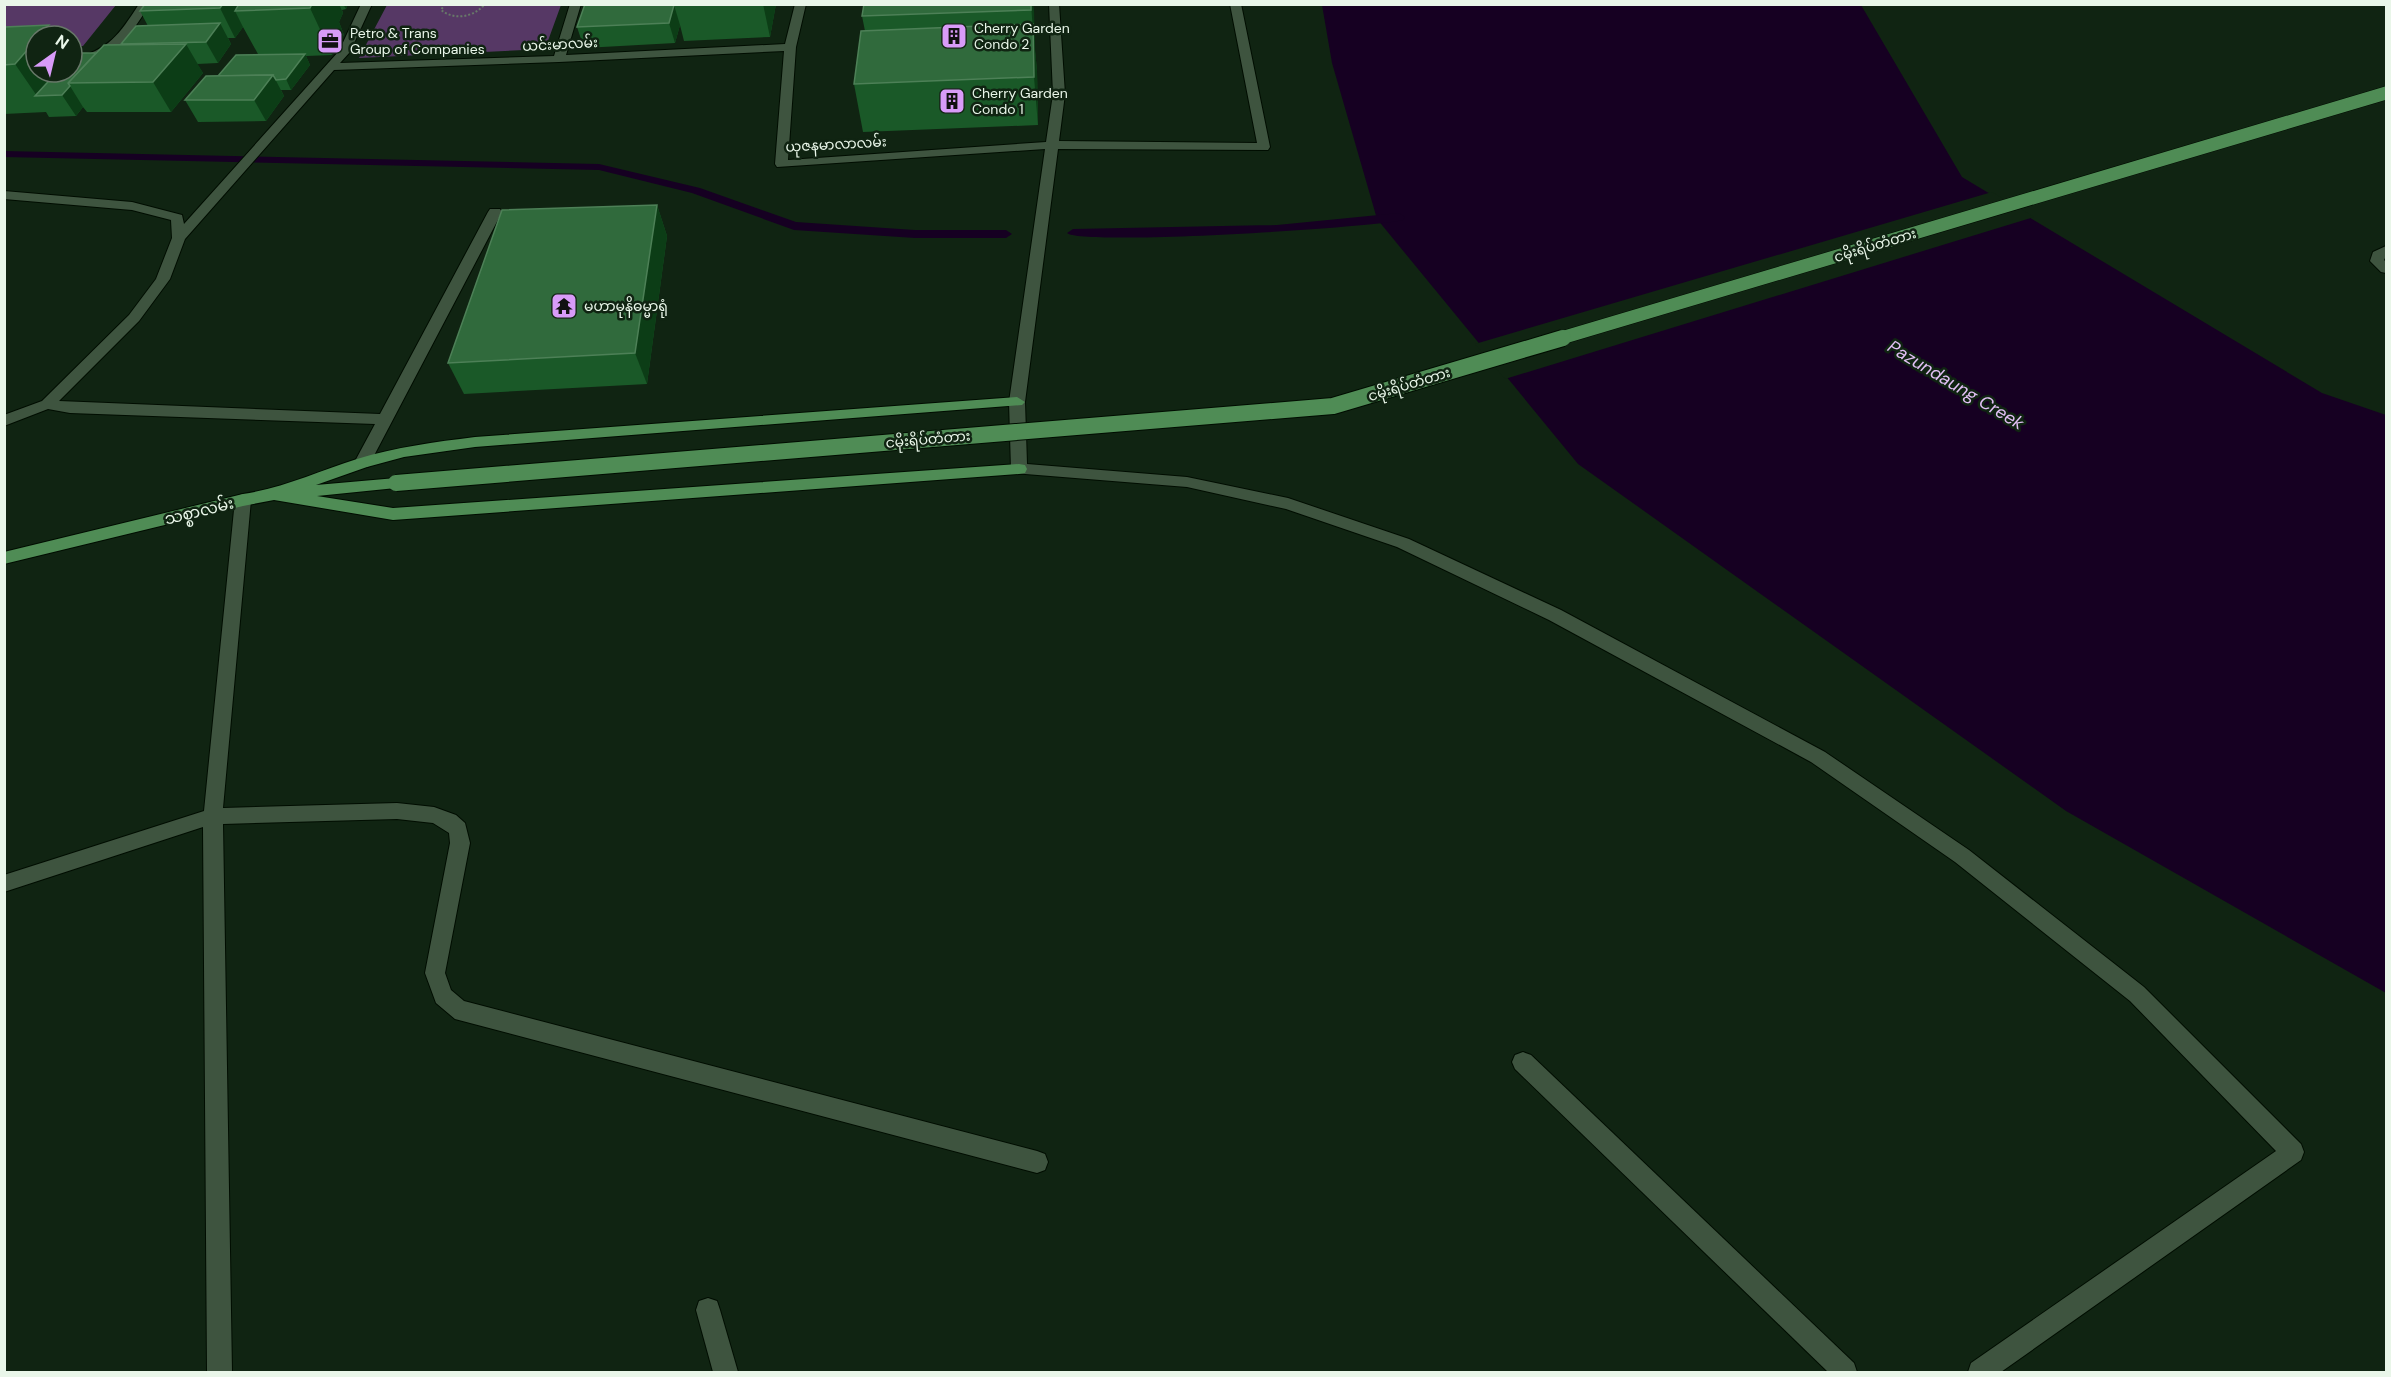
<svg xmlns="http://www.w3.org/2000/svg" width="2391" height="1377" font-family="'DM Sans','Noto Sans Myanmar',sans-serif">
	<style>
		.green { fill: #563865 }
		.water { fill: #160022 }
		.pier { fill: #102412 }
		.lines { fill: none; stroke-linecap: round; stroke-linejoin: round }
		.stream { fill: #160022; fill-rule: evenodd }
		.minor-casing { stroke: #000d01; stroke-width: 2 }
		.major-casing { stroke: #000d01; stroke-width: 2 }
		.path { stroke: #687969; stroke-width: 2; stroke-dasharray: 2 2; stroke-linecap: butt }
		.minor { fill: #3e543f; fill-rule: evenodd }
		.major { fill: #4f8c55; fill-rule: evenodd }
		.major-bridge-far1-casing { stroke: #000d01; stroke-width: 14; stroke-linecap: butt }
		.major-bridge-casing { stroke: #000d01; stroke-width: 18; stroke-linecap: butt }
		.major-bridge-far1 { stroke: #4f8c55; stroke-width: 13 }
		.major-bridge { stroke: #4f8c55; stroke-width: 16 }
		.wall { fill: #1a5928 }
		.shaded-wall { fill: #0c3d16 }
		.building { fill: #306a3c; stroke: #4d8057; stroke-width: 1.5 }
		.labels { text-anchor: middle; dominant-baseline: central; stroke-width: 5; stroke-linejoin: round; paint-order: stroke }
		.far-poi-label { font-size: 14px; fill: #e9f6e9; stroke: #102412; text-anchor: start }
		.far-street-label { font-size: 14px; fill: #e9f6e9; stroke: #102412 }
		.street-label { font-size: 16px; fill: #e9f6e9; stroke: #102412 }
		.water-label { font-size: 18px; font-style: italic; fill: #e1bff4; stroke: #102412 }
	</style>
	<rect width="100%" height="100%" fill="#102412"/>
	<!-- green -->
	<g class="green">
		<path d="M5,5H116L83,46L72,47V36H36L5,50Z"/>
		<path d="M387,5V4L561,5L545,49L359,58Z"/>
	</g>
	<!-- water -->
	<path class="water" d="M1322,5H1861L1962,177L2322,393L2386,415V993L2066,811L1578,464L1377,219L1332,63Z"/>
	<!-- pier -->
	<path class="pier" d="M1992,192L2034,217L1505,379L1475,344Z"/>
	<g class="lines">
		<!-- stream -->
		<g class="stream">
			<path d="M4,151L599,164L700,188L796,222L915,230H1006L1012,234L1006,238H915L794,230L692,193L599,170L4,157Z"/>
			<path d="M1399,213L1405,217L1403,220C1369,228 1081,246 1067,233L1073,229L1277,225Z"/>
		</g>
		<!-- minor casing -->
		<g class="minor-casing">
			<g id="minor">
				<path d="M139,4H150C125,43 118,55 72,65V59C109,50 119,35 139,4Z"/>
				<path d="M361,4H372L350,52L340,63L554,56L570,4H581L566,55L785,44L795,4H806L796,47L788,160L1046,142L1053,94L1049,4H1059L1065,94L1059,141L1257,143L1230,4H1241L1270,147L1268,150L1058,149L1025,402L1027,464L1187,477L1288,498L1409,539L1561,610L1825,752L1969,850L2144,987L2301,1144L2304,1152L2301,1160L2001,1372H1968L1971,1363L2276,1151L2130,1001L1955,862L1811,762L1549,620L1397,547L1286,509L1187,487L1013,473L1011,469L1009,402L1045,149L777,167L775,164L784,51L559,62L334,70L185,239L170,279L139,321L59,401L380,414L488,212L490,209H500L502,212L368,467H356L354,463L375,424L70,413L48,409L4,426V415L42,401L129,315L156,279L172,238L171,220L132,210L4,199V191L132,202L182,215L184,224L339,51Z"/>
				<path d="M2386,246V256L2384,260L2386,262V273L2381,272L2370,261L2373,252Z"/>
				<path d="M243,494L249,496L251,500L223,808L397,803L434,807L456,815L465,823L470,843L445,973L451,990L464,1001L1037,1151L1045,1154L1048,1162L1045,1170L1037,1173L455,1019L436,1003L425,973L450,843L449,833L433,823L397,819L223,824L232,1372H207L203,827L4,892V875L204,811L235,500L237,496Z"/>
				<path d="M1523,1052L1531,1055L1854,1363L1857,1372H1828L1515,1069L1512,1062L1515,1055Z"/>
				<path d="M708,1298L717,1301L720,1310L738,1372H713L696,1310L699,1301Z"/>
			</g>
		</g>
		<!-- major casing -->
		<g class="major-casing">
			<path id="major" d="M1017,397L1025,402L1022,405L475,447L404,457L367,467L316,485L396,478L402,479L404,483L402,487L396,488L317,496L393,508L1019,464L1025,465L1027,469L1025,473L1019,474L393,520L274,500L243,506L4,564V552L243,494C283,488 319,471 357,459C396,447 435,442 475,437Z"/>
		</g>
		<!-- path -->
		<path class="path" d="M445,4L441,10C455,21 474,17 485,4"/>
		<!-- minor -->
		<use href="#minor" class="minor"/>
		<!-- major -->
		<use href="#major" class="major"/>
		<!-- major-bridge-far1 casing -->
		<g class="major-bridge-far1-casing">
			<path id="major-bridge-far1" d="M1558,339L2386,93"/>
		</g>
		<!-- major-bridge casing -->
		<g class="major-bridge-casing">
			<path id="major-bridge" d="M396,483L1333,406L1563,338"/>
		</g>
		<!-- major-bridge-far1 -->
		<use href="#major-bridge-far1" class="major-bridge-far1"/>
		<!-- major-bridge -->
		<use href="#major-bridge" class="major-bridge"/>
	</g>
	<!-- wall -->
	<g class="wall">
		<path d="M145,4H348L346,9L342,10L343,13L339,22L344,35L332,55L306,56L310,65L291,90H281L284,96L266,121L198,122L185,100L218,76L258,54L243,27L235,38H228L231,44L218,63L197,64L203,73L171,112H87L83,107L76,116L49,117L46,112L4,114V27L36,72L121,44L148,26L140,11Z"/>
		<path d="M585,4H776L770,37L684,41L680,25L675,43L584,48L577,27Z"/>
		<path d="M1033,4L1035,50L1037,71L1038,125L863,132L854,84L865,31L862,16Z"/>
		<path d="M657,205L667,236L647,384L464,394L448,363Z"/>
	</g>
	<!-- shaded-wall -->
	<g class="shaded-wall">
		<path d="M223,4H243L235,11L243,27L235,38L220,8Z"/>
		<path d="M312,4H339L343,13L339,22L344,35L332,55L310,8Z"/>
		<path d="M343,4H348L346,9Z"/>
		<path d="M763,4H776L770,37Z"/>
		<path d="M1031,4H1033L1034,9L1035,50L1037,71L1038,125L1034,77L1033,31Z"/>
		<path d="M674,5L680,25L675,43L669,23Z"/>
		<path d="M220,23L231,44L218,63L206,42Z"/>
		<path d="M49,25L56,36H39Z"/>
		<path d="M36,40V72H72L68,83L37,96L15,64Z"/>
		<path d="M186,44L203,73L171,112L153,82Z"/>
		<path d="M305,54L310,65L291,90L286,79Z"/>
		<path d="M273,75L284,96L266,121L254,100Z"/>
		<path d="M70,86L83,107L76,116L62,95Z"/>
		<path d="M657,205L667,236L647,384L635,353Z"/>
	</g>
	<!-- building -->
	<g class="building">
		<path d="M145,4H223L220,8L140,11Z"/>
		<path d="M239,4H312L310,8L235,11Z"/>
		<path d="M585,4H674V5L669,23L577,27Z"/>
		<path d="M864,4H1031V10L862,16Z"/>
		<path d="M220,23L206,42L121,44L136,26Z"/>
		<path d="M1033,24L1034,77L854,84L861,31Z"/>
		<path d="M49,25L39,36H36V40L15,64L4,65L5,27Z"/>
		<path d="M186,44L153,82L68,83L104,45Z"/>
		<path d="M73,53H96L68,83L70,86L62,95L35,96L57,72H72V55Z"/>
		<path d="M305,54L286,79L276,80L273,75L218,76L236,55Z"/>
		<path d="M273,75L254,100H185L206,76Z"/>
		<path d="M657,205L635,353L448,363L502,210Z"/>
	</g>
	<!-- icons -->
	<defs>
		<g id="building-square" transform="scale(1.35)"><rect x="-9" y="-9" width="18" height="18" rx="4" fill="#d89bf8" stroke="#102412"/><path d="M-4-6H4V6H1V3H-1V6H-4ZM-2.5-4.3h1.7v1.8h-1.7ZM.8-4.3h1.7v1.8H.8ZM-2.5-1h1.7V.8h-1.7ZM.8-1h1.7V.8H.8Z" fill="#111"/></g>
		<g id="office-square" transform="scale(1.35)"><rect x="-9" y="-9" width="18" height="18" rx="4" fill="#d89bf8" stroke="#102412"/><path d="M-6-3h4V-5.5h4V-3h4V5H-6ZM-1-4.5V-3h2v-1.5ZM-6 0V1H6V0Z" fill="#111"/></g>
		<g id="temple-square" transform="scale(1.35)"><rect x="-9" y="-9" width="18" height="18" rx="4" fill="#d89bf8" stroke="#102412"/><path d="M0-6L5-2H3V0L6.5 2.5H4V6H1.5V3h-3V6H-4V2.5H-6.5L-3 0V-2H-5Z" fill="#111"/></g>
	</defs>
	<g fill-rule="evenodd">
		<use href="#building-square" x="954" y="36"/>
		<use href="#office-square" x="330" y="41"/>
		<use href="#building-square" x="952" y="101"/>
		<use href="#temple-square" x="564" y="306"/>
	</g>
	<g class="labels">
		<!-- far-poi labels -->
		<g class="far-poi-label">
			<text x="974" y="28">Cherry Garden<tspan x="974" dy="16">Condo 2</tspan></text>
			<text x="350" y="33">Petro &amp; Trans<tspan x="350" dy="16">Group of Companies</tspan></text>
			<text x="972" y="93">Cherry Garden<tspan x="972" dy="16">Condo 1</tspan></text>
			<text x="584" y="306">မဟာမုနိဓမ္မာရုံ</text>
		</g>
		<!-- far-street labels -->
		<g class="far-street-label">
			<text transform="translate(560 44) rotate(-3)">ယင်းမာလမ်း</text>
			<text transform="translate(836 144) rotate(-3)">ယုဇနမာလာလမ်း</text>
			<text transform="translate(1875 245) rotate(-17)">ငမိုးရိပ်တံတား</text>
			<text transform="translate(1409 384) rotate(-17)">ငမိုးရိပ်တံတား</text>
			<text transform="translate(928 439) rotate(-5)">ငမိုးရိပ်တံတား</text>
		</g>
		<!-- street labels -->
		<g class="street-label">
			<text transform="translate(199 511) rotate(-14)">သစ္စာလမ်း</text>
		</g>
		<!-- water labels -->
		<g class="water-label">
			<text transform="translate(1956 385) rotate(31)">Pazundaung Creek</text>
		</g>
	</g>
	<!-- border -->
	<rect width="2391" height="1377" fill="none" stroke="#e9f6e9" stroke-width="12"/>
	<!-- north arrow -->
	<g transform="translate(54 54) rotate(34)"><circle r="28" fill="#102412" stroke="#677868" stroke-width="1.5"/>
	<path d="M0-4.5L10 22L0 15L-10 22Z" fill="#d89bf8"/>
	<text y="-9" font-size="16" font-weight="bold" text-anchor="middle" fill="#e9f6e9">N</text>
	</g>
</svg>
